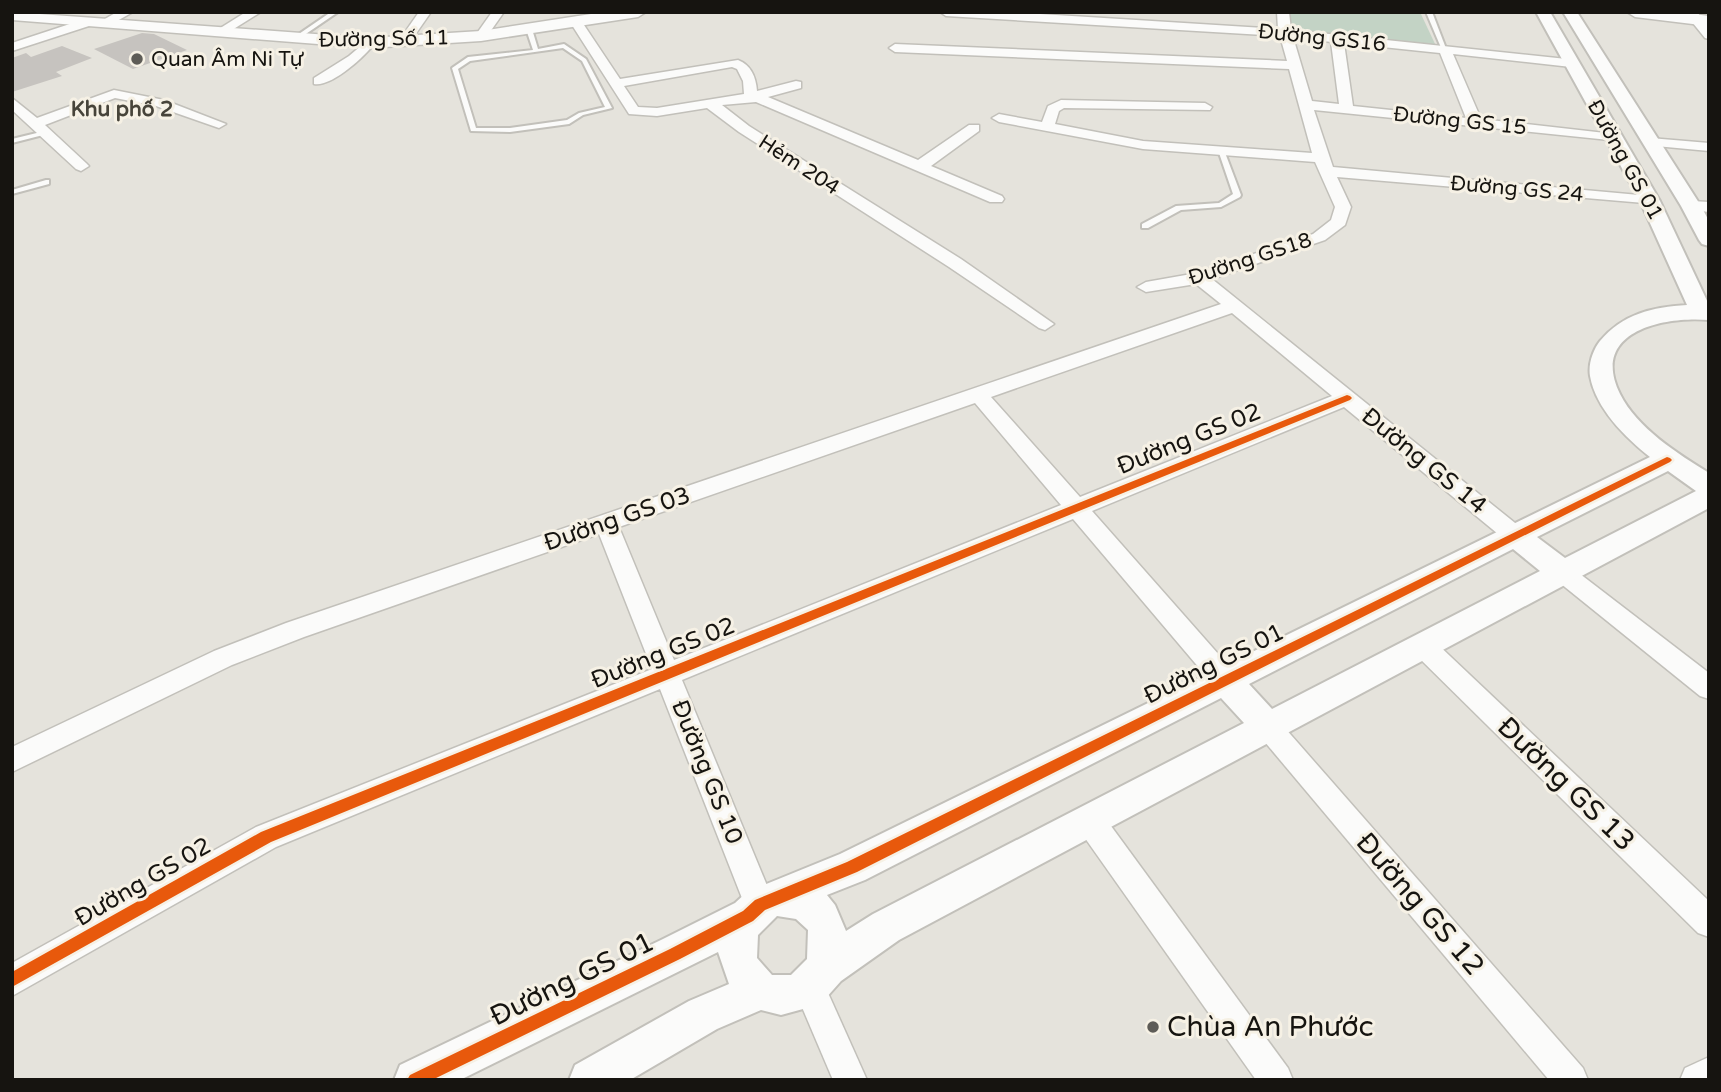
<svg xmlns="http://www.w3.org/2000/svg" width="1721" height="1092" font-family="'Varela Round',sans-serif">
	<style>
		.green { fill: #c3d3c5 }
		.building { fill: #c6c3bf }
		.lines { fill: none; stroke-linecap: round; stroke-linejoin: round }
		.service-casing { stroke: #c2c0ba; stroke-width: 4 }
		.minor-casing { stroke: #c2c0ba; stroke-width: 3 }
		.tertiary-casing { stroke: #c2c0ba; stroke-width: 4 }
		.secondary-casing { stroke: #c2c0ba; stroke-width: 3 }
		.service { fill: #fbfbfa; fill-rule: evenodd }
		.minor { fill: #fbfbfa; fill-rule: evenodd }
		.tertiary { fill: #fbfbfa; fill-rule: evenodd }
		.secondary { fill: #fbfbfa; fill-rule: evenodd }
		.cycleway-casing { stroke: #f6f1e5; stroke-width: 5 }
		.cycleway { fill: #e8590c; fill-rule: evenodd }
		.poi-dot { fill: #5e5c57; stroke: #f6f1e5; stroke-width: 2.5 }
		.labels { text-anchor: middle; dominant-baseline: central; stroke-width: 6; stroke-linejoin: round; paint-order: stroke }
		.far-street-label { font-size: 21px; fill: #161410; stroke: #f6f1e5 }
		.far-poi-label { font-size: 21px; fill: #161410; stroke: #f6f1e5; text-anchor: start }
		.far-neighbourhood-label { font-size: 21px; font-weight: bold; fill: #47443a; stroke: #f6f1e5 }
		.street-label { font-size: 24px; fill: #161410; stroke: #f6f1e5 }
		.near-street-label { font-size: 28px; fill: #161410; stroke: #f6f1e5 }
		.near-poi-label { font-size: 28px; fill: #161410; stroke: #f6f1e5; text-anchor: start }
	</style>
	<rect width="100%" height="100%" fill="#e5e3dc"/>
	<!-- green -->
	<path class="green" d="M1288,12H1420L1436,46L1309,34L1290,24Z"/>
	<!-- building -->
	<g class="building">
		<path d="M142,33L154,34L187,50L133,69L94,49Z"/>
		<path d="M62,46L92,58L56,72L62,76L12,92V58L26,53L31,57Z"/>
	</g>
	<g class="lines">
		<!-- service casing -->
		<g class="service-casing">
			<g id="service">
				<path d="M331,12H338L297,40H293V38Z"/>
				<path d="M1426,12H1432L1447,51L1442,50Z"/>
				<path d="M529,27L532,29L538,49L564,44L586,59L612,108L583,115L569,124L510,132L471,131L452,68L468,57L533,50L526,29ZM563,48L582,61L605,107L579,113L567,120L510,128H476L458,69L470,61Z"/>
				<path d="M45,131L48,133L47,134L12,143V139Z"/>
				<path d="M1221,148L1224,150L1241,195L1240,197L1221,207L1181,210L1148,228H1142V224L1176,206L1219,203L1233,194L1218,150Z"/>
				<path d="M46,180H49V184L12,194V190Z"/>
			</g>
		</g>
		<!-- minor casing -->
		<g class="minor-casing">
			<g id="minor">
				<path d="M117,12H133L108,26L98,23Z"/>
				<path d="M246,12H261L224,35L214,32Z"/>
				<path d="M419,12H431L408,45H400L398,42Z"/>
				<path d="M492,12H504L485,39H477L475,36Z"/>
				<path d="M940,12H1008L1278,29L1277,12H1289L1291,30L1576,60V66L1571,67L1453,54L1481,119L1614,134L1619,135L1621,138L1619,141L1314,110L1333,167L1650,196L1658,201L1656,204L1337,177L1351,207L1345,225L1325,240L1212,279L1525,531L1528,537L1525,543L1517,546L1509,543L1344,407L1092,511L1235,673L1239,681L1235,689L1226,692L1217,689L1073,519L682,680L775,905L771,916L760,920L749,916L660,689L276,847L12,996V963L256,827L652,669L599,534L304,637L232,665L12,772V747L214,651L286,623L1221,304L1196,284L1146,292L1137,287L1146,282L1197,273L1313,234L1331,220L1335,207L1315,162L1143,149L999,122L992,118L999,114L1042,122L1048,106L1061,100L1205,103L1212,107L1210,110L1064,108L1059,111L1055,124L1143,141L1312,153L1289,69L895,52L889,48L895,44L1287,61L1280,36L946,16ZM1293,37L1331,42L1339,104L1312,101ZM1344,43L1440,53L1466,118L1353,106ZM1232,313L1332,396L1080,497L991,397ZM975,403L1061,505L674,660L619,527Z"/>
				<path d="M1684,12H1697L1709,27V39L1705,38Z"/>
				<path d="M88,18L92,19V25L12,51V43Z"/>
				<path d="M576,18L580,19L620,79L738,60C751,65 756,77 757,91L796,81L801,82V88L768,97L918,160L969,125H979V131L931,166L1002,196L1004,199L1002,202H990L756,102L722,105L749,126L961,259L1054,324L1045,330L1039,328L949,267L739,132L707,108L657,116L629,114L570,22ZM732,67L737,69L743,81L744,94L657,108L638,107L624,86Z"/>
				<path d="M369,39L375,43C364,57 332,87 314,84V78L349,56Z"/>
				<path d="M114,90L164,100L226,124L219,128L156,106L115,98L45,125L86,163L89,166L81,171L76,169L12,110V98L37,118Z"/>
				<path d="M1650,138L1709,143V151L1645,145L1643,142L1645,139Z"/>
				<path d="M1691,201L1709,202V212L1685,209L1683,206L1685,203Z"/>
				<path d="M1563,564L1571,567L1709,673V699L1700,696L1555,579L1551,573L1555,567Z"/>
				<path d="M1423,636L1432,639L1709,901V937L1698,933L1414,653L1411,646L1414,639Z"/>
				<path d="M1268,715L1277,719L1583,1068L1588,1080H1549L1259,735L1255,727L1259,719Z"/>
				<path d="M1090,807L1100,811L1288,1068L1293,1080H1256L1080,831L1076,821L1080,811Z"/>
				<path d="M809,970L820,975L867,1080H833L793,986L798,975Z"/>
				<path d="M1709,1057V1080H1680L1685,1068Z"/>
			</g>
		</g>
		<!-- tertiary casing -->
		<g class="tertiary-casing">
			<g id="tertiary">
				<path d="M1536,12H1550L1660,201L1709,305V320C1664,316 1589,331 1620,394C1637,428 1678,454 1709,473V508L899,940L841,981L825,999L814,1006L781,1015L761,1010L717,1029L630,1080H569L575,1065L689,1001L729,984L718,952L460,1080H394L400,1065L661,940L735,903L747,892L840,854L1650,457C1625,437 1596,409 1590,376C1588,364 1593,350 1600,341C1623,314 1652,307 1687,305L1640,201ZM1668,471L1696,491L1565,558L1537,537ZM1513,549L1540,571L1272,709L1249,684ZM1221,698L1244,723L873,914L846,931L835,905L827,895L865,880ZM777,916L796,919L808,930L807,959L791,975H772L757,958L758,935Z"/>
				<path d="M1563,12H1577L1701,206L1709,221V246L1702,244L1699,240L1681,206Z"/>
			</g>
		</g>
		<!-- secondary casing -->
		<g class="secondary-casing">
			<g id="secondary">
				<path d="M12,12L369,38L481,31L604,12H646L638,17L481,41L369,48L12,20Z"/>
				<path d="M1627,12H1678L1709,16V26L1635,17Z"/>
			</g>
		</g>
		<!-- service -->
		<use href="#service" class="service"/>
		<!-- minor -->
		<use href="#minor" class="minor"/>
		<!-- tertiary -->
		<use href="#tertiary" class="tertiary"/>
		<!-- secondary -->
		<use href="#secondary" class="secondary"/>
		<!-- cycleway casing -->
		<g class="cycleway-casing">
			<g id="cycleway">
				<path d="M1347,395L1350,396L1352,398L1350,400L271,842L12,987V972L261,832Z"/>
				<path d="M1667,457L1670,458L1672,460L1670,462L857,872L765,910L753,921L680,959L432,1080H407L410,1075L670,949L743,911L755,900L847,862Z"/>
			</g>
		</g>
		<!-- cycleway -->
		<use href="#cycleway" class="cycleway"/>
	</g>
	<!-- markers -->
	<g class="poi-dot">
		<circle cx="137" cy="59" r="7"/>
		<circle cx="1153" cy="1027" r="7"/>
	</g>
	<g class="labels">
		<!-- far-street labels -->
		<g class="far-street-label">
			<text transform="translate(1322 38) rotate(6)">Đường GS16</text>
			<text transform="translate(384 39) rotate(-1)">Đường Số 11</text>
			<text transform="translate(1460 121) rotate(6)">Đường GS 15</text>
			<text transform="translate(1625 160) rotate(61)">Đường GS 01</text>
			<text transform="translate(799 165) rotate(33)">Hẻm 204</text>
			<text transform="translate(1517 189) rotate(5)">Đường GS 24</text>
			<text transform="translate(1250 259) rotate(-18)">Đường GS18</text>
		</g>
		<!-- far-poi labels -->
		<g class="far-poi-label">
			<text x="151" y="59">Quan Âm Ni Tự</text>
		</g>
		<!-- far-neighbourhood labels -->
		<g class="far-neighbourhood-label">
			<text x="122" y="109">Khu phố 2</text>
		</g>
		<!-- street labels -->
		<g class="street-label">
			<text transform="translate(1189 439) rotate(-22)">Đường GS 02</text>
			<text transform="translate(1424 461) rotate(39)">Đường GS 14</text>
			<text transform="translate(617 519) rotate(-19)">Đường GS 03</text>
			<text transform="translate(663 653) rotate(-22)">Đường GS 02</text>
			<text transform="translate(1214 664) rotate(-26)">Đường GS 01</text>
			<text transform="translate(707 772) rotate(68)">Đường GS 10</text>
			<text transform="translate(143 882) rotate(-30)">Đường GS 02</text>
		</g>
		<!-- near-street labels -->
		<g class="near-street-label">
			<text transform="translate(1566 784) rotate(44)">Đường GS 13</text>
			<text transform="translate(1420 904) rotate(49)">Đường GS 12</text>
			<text transform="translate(572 979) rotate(-26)">Đường GS 01</text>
		</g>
		<!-- near-poi labels -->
		<g class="near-poi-label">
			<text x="1167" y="1027">Chùa An Phước</text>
		</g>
	</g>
	<!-- border -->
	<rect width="1721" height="1092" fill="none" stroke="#161410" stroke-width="28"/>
</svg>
